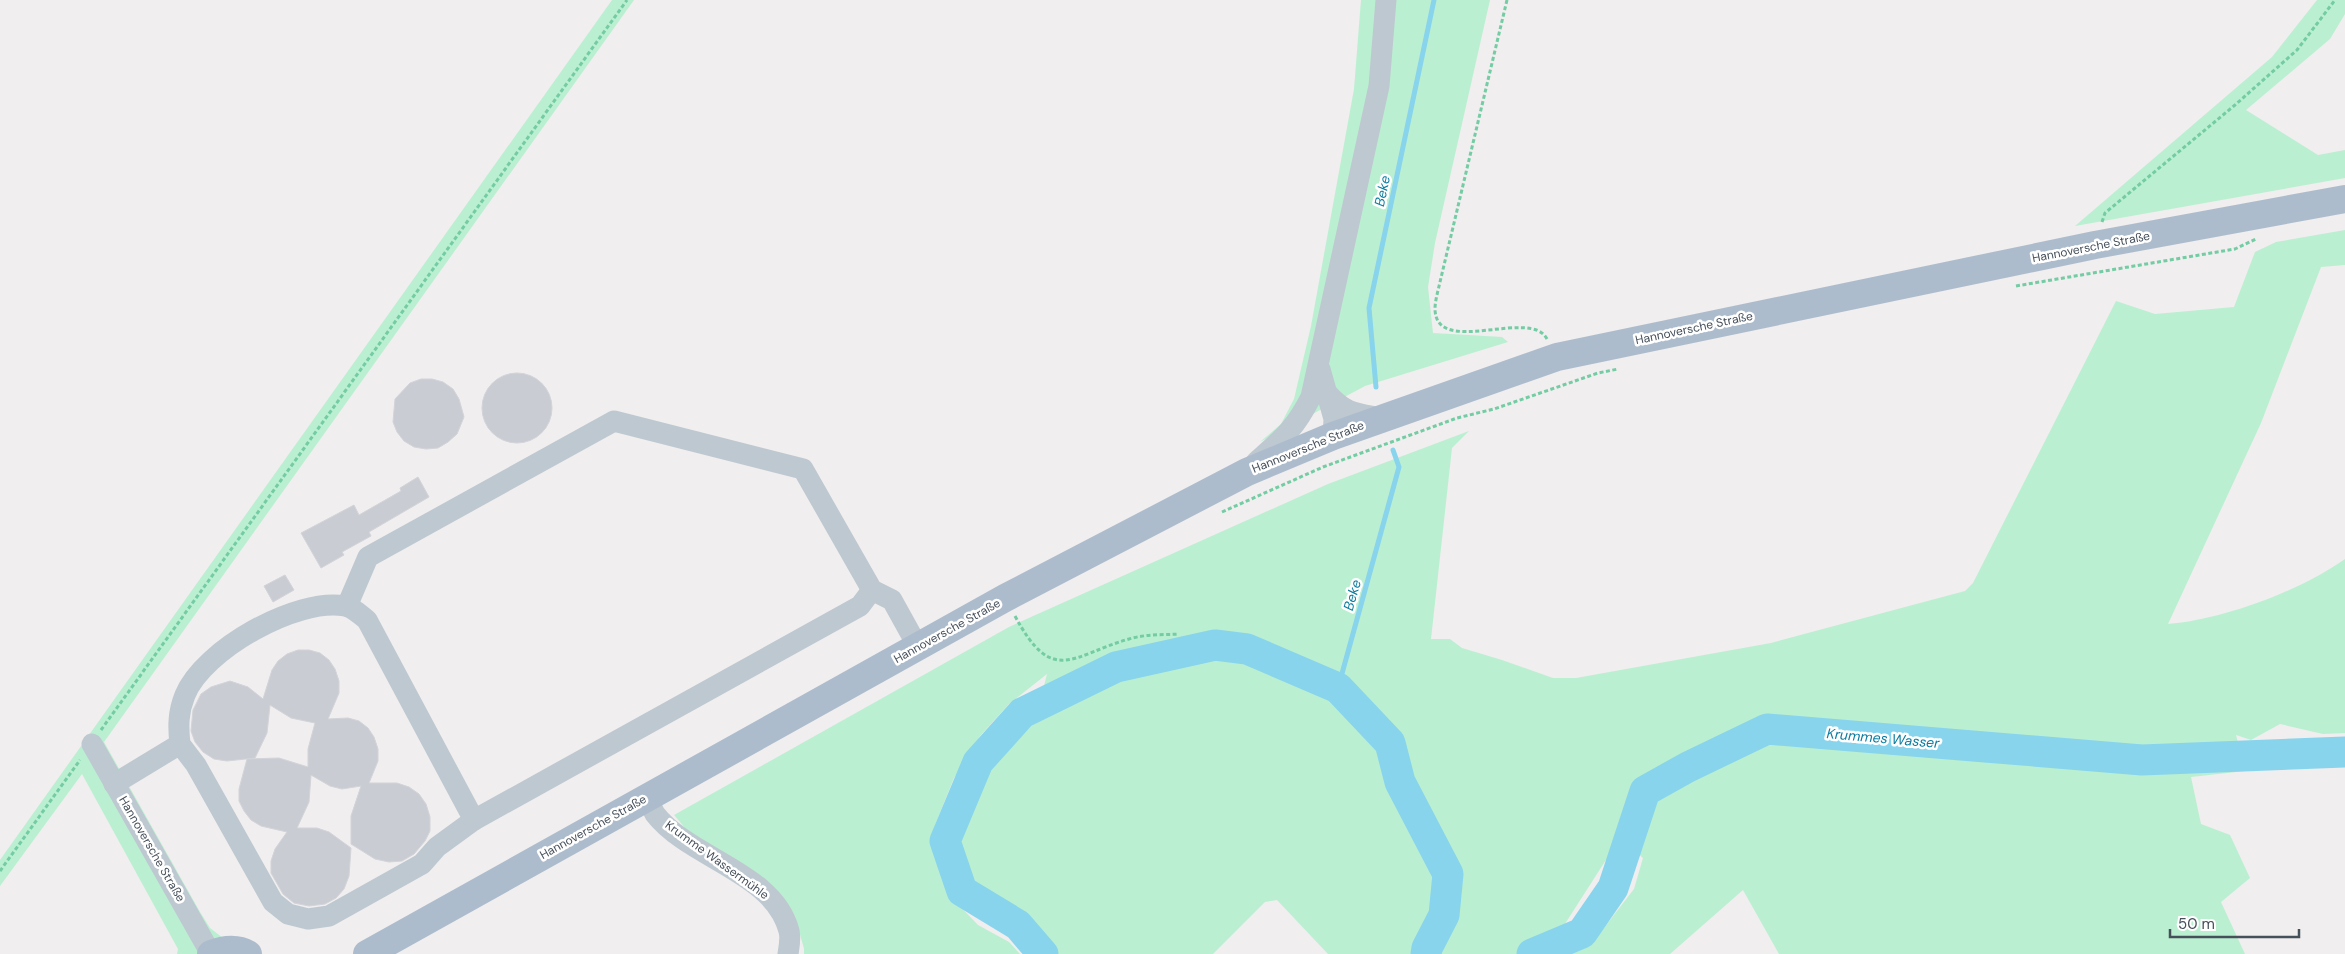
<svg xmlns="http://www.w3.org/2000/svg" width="2345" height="954" font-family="'DM Sans',sans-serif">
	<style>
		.green { fill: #bbefd1 }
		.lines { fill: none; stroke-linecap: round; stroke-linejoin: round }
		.stream { stroke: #88d4ec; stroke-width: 5 }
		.river { stroke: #88d4ec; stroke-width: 31 }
		.building { fill: #caccd3; stroke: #d2d4d9 }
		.path { stroke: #73cca3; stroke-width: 3; stroke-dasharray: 4 2.5; stroke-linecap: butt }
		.minor { stroke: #bec8d0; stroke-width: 21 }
		.major { stroke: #adbccd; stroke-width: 28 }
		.labels { text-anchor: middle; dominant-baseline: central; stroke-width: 5; stroke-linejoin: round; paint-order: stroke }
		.street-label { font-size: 12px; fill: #46505b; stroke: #fff }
		.water-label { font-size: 14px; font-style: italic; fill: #0c7da0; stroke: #fff }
	</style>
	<rect width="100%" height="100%" fill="#f0eeee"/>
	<!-- green -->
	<g class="green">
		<path d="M612,0H634L104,742L200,912L210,928L223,938L198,954H177L178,949L82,774L0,886V860Z"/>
		<path d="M1361,0H1490L1435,243L1428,287L1433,333L1502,337L1508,342L1365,386L1260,442L1281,424L1294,399L1311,326L1354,89Z"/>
		<path d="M2317,0H2345V14L2330,39L2246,110L2318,155L2345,150V178L2075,226L2272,57Z"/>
		<path d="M2345,230V265L2321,267L2261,423L2168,624C2222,620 2300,591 2345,559V733L2323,734L2280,724L2251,740L2236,735L2245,771L2191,777L2201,824L2230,835L2250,878L2221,902L2245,954H1779L1743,890L1670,954H1560L1593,942L1634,889L1643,858L1620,838L1561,930L1527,944L1521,954H1328L1277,900L1265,902L1213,954H1054L1025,920L973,885L956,843L983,774L1016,728L1038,710L1047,674L1009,704L980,736L954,778L935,825L938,866L952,898L978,925L1009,942L1020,954H804V949L795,916L774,888L692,836L674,815L1009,627L1328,484L1469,431L1452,448L1431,639H1450L1462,648L1502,660L1553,678H1576L1771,643L1965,591L1973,583L2116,301L2155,314L2234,307L2255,252L2276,242Z"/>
	</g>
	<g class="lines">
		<!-- stream -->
		<g class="stream">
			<path d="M1376,387L1369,308L1434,0"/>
			<path d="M1338,688L1399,467L1393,450"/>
		</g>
		<!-- river -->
		<g class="river">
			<path d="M1043,954L1018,925L962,891L945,841L978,762L1022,713L1116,667L1215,645L1247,649L1338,688L1390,743L1400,782L1448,874L1444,915L1427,948L1426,954"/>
			<path d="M1532,954L1582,933L1613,888L1645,791L1688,767L1767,729L2142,760L2345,752"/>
		</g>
	</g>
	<!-- building -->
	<g class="building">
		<circle cx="517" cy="408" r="35"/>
		<path d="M421,379H432L443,382L453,389L459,399L464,417L457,434L448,442L438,448L426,449L414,447L404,441L397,432L393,422L395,399L410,383Z"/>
		<path d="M418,477L429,497L369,532L371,536L342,552L344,555L321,568L301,533L354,505L359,515L401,491L400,488Z"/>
		<path d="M285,575L294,590L273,602L264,586Z"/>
		<path d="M298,650H309L320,653L329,660L335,669L339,681V693L328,719L348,718L359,721L368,728L374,737L378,749V761L369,783H397L409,787L419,794L426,804L430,817V831L425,841L414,854L402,861L389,862L375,859L351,844V816L361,786L342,789L330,786L311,775L309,802L297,828H317L329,832L351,848L349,876L344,889L336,898L325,904L309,906L294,903L283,894L271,873V861L275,849L287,832L261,826L251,820L244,811L239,801V789L247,759L279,758L308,767V749L315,723L291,718L270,705L267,733L255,758L227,761L214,759L203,752L195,742L191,731L193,710L201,694L211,687L230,681L248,687L263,699L272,670L278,661L287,654Z"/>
	</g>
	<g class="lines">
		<!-- path -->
		<g class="path">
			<path d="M1507,0L1440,282C1438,291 1435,301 1435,309C1436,358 1531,307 1547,339"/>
			<path d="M2102,222L2105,213L2235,105L2297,50L2335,0"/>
			<path d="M2016,286L2235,249L2256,239"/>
			<path d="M1222,512L1323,467L1457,418L1494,409L1598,373L1618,369"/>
			<path d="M1015,616C1053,687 1072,655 1129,639C1145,634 1163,635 1179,634"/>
			<path d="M101,730L627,0"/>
			<path d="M0,871L80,760"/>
		</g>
		<!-- minor -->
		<g class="minor">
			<path d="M1320,369L1334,419L1333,436"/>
			<path d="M1327,393C1346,414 1355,413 1382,418"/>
			<path d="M1256,462C1283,438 1294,430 1311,397L1379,86L1386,0"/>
			<path d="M347,606L368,557L614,421L803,469L872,590L892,600L918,647"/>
			<path d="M92,744L211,954"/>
			<path d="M114,784L180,744C178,727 178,712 185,695C203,650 297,597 345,606C352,607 361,615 367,620L474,820L437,847L422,864L329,916L308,919L288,914L273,902L196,765L180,744"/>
			<path d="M647,796C649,802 652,809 655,814C690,859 774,872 789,931C791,938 789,947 788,954"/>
			<path d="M474,820L860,606L872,590"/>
		</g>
		<!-- major -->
		<g class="major">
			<path d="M211,954C224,949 236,947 248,954"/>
			<path d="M367,954L1005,598L1247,472L1333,436L1557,357L2095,245L2345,199"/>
		</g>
	</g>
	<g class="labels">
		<!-- street labels -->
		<g class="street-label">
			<text transform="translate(2091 247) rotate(-11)">Hannoversche Straße</text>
			<text transform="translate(1694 328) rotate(-12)">Hannoversche Straße</text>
			<text transform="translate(1308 447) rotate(-22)">Hannoversche Straße</text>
			<text transform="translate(947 631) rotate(-29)">Hannoversche Straße</text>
			<text transform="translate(593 827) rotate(-29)">Hannoversche Straße</text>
			<text transform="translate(152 849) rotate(60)">Hannoversche Straße</text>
			<text transform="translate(717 860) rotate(36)">Krumme Wassermühle</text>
		</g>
		<!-- water labels -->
		<g class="water-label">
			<text transform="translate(1382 191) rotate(-78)">Beke</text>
			<text transform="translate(1352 595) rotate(-74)">Beke</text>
			<text transform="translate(1883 738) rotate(5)">Krummes Wasser</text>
		</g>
	</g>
	<!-- scale -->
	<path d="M2170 929v8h129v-8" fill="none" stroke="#46505b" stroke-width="2.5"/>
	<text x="2178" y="929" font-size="15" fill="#46505b" stroke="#ffffff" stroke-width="4" paint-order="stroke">50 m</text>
</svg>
